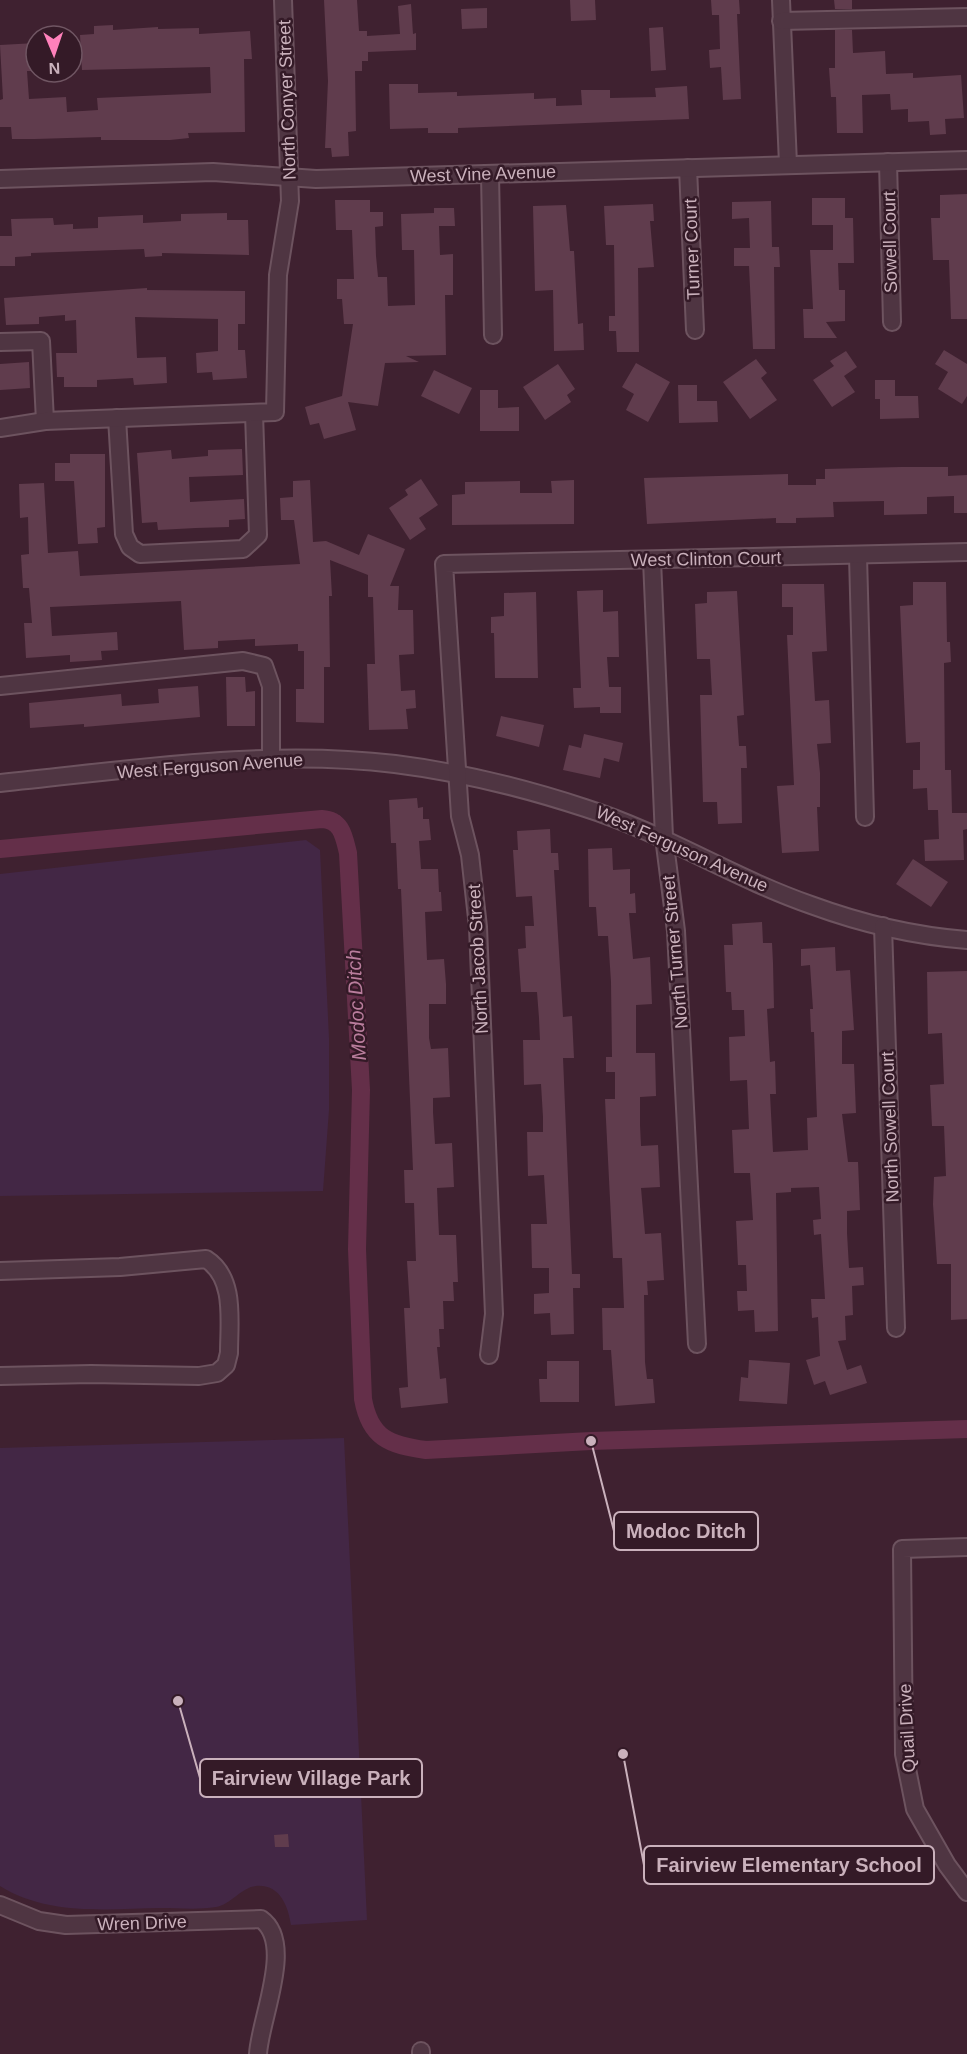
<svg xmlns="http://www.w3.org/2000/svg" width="967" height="2054" font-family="Helvetica,sans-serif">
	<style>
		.green { fill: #432745 }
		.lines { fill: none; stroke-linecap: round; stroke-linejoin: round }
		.stream { stroke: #642f49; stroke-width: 5 }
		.canal { stroke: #642f49; stroke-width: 18 }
		.building { fill: #603c4d }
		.minor-casing { stroke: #6d535f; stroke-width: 20 }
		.minor { stroke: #4f3542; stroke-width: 16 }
		.labels { text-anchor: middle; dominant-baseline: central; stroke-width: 5; stroke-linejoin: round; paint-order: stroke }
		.street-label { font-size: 18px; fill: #cab1bc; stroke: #341a27 }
		.water-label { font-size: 20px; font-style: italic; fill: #b97d9c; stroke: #341a27 }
		.leader { fill: none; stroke: #cab1bc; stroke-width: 2 }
		.callout-dot { fill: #cab1bc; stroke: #341a27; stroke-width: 2 }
		.callout { fill: #341a27; stroke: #cab1bc; stroke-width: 2 }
		.callout-label { font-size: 20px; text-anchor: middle; font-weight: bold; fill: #cab1bc }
	</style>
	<rect width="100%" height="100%" fill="#3f2130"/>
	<!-- green -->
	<g class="green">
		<path d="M306,840L320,850L329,1038V1110L323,1191L0,1196V874Z"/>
		<path d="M344,1438L367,1920L291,1925C288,1906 280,1884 256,1886C242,1887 230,1905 216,1907C198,1910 178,1908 161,1908C107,1909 48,1916 0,1886V1448Z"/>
	</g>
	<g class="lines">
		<!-- stream -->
		<path class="stream" d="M335,823L339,818"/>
		<!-- canal -->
		<path class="canal" d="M0,849L322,819C342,820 344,837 348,853L361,1090L357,1249L363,1399C370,1438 389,1445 426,1450L591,1441L967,1429"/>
	</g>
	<!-- building -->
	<g class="building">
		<path d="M324,0H357L359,31H367V36L400,34L398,6L411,4L413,34L416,33V50L368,52V61H362V71H355L356,131L348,132L349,156L332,157L331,148H325L328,81Z"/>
		<path d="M570,0H595L596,20L571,21Z"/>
		<path d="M711,0H739L740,14H737L741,99L723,100L721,67L710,68L709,50L720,49L719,15H712Z"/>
		<path d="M834,0H852V9H835Z"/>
		<path d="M487,8V28L462,29L461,9Z"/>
		<path d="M113,25V30L158,27V29L199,28V34L250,31L252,59H244L245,132L188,133L189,138L170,140H101V137L35,139H12L11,127H0V100L3,99L0,45L36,43V71H27L29,99L66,97L67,112L98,110L97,98L211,93L210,67L82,70L80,35L94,34V26Z"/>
		<path d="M663,27L666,70L651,71L649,28Z"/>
		<path d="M835,30H852L853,53L885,51L886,74L913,73V78L961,75L964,118L945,119L946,134L930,135L929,121L908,122V109L891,110L890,94L862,95L863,133H837L836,97H831L829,68H835Z"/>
		<path d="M389,84H418V93L457,92V96L534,93V99L556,98V106L582,105L581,90H610V98L656,97L655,88L687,86L689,119L458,128V133H428V128L390,129Z"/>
		<path d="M967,194V319H951L949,260H933L931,218H940V195Z"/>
		<path d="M812,198H845V218H853L854,263H838L839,290H845V321L826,322L837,338H804L803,309H813L810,250H833V225H812Z"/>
		<path d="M335,200H370V212H383V226L375,227L376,256L378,277H387L388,306L415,305L414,250H402L401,214L434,213V208H454L455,226H439L440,255L453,254V295H445L446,355L406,356L419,362L385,363L378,406L348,402L356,430L324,439L319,423L310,425L305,407L342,396L353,324H344L342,299H337V279H354L352,230H336Z"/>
		<path d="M771,201L772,247H779L780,267H774L775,349H753L749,266H734V248H750L749,218L732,219V202Z"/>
		<path d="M653,204L654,221H650L654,267L638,268L639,352H617L616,331H609V316H615L614,245H606L604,206Z"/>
		<path d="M566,205L570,251H574L578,324L583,323L584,350L554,351L553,290L535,291L533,206Z"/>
		<path d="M227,213V220H248L249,255L162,253V256L145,257L144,249L31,253V256L15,257V266H0V236H12L11,219L53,218L54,225L73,224V229L98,228V217L143,215V223L181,221V214Z"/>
		<path d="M147,288V290L245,291V324H238V350H245L247,378L213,380L212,372L197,373L196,353L218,351V319L135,317L137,358L166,357L167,383L134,385L133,378L97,380V387H64V377H57L56,353H77L76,320L65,321V315L39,317V324L6,325L4,298Z"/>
		<path d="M944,350L967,364V396L962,404L938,389L948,372L935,364Z"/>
		<path d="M846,351L857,367L844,376L855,392L832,407L813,380L834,366L830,361Z"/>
		<path d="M756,359L767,373L761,378L777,400L750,419L723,382Z"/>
		<path d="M29,362L30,388L0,390V364Z"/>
		<path d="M636,363L670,382L648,422L626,410L634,394L622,387Z"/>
		<path d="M558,364L575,389L567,395L571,402L545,420L523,387Z"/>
		<path d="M434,370L472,388L459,414L421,396Z"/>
		<path d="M875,380H895V396H918L919,418L880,419V399H875Z"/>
		<path d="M678,385H697V401H717L718,422L679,423Z"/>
		<path d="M480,390H498V408L519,407V431H480Z"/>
		<path d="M242,449L243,475L189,477L190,502L244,499L245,519L229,520V527L196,528L158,530L157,522L142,523L137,453L171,450L172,459L208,456V450Z"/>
		<path d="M70,454H105V527L97,528L98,543L78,544L74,481H55V463H70Z"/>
		<path d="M901,467H948V476L967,475V513H954V496L927,497V514L884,515V501L833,502L834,517L796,518V523H776V518L647,524L644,478L788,474V485H816V479H825V469Z"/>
		<path d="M421,479L438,505L419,518L426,529L410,540L389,508L408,495L405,490Z"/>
		<path d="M310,480L313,542L326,541L359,555L368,534L405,549L390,586H399L398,610H413L414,654L399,655L401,691L415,690L416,708L406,709L408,729L369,730L367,664H375L373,597H368V575L330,560L332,596H329L330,667H324V723L296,722V689H304V651H298V644L255,646V639L218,641V648L184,650L181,601L50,607L52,636L117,632L118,650L101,651L102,660L70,662V655L26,658L24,623H32L29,588H23L21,555L29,554L28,517L20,518L19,484L44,483L48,553L78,551L80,576L300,564L294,520H281L280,498L293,497V481Z"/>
		<path d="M574,480V524L452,525V495L465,494V482L520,481V493H552L551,481Z"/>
		<path d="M913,582H946L947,642H950L951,662L944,663L945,770H951L952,813H967V829L963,830L964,860L925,861L924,840L939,839L938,810H928L927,788L913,789V770H920V742L906,743L900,606L913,605Z"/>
		<path d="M782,584H824L827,651L812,652L815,701L829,700L831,743L817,744L820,773V807H817L819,851L782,853L777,786L794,785L787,635H793V607H782Z"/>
		<path d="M603,590V612L618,611L619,657H607L609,687H621V713H600V707L574,708L573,688H581L577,591Z"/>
		<path d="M737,591L744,715L737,716L739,746H746L747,768H741L742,823L718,824L717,802H703L700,695H712L710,659H697L695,604L707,603V592Z"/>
		<path d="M536,592L538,678H495L494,633H491V617L504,616V593Z"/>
		<path d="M226,677H245L246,692L255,691V726H227Z"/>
		<path d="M198,686L200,717L84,727V724L30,728L29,703L121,694L122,706L159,703L158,689Z"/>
		<path d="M501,716L544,725L539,747L496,736Z"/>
		<path d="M584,734L623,743L619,762L604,758L600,778L563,770L569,745L581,748Z"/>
		<path d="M417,798L418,808L423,807V819H429L431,840L419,841L421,869H438L439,892H441L442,911L425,912L427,960L444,959L446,984V1004H429V1038L431,1049L448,1048L450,1097L433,1098V1112L435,1144L452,1143L454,1187L437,1188L438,1214L439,1235H456L458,1282H453L454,1301H443L444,1329H439L440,1347H437L440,1379L446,1378L448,1403L401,1408L399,1388L408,1387L404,1308H410L407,1261H416L414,1203H405L404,1170H413L405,981L401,889H398L396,843H391L389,800Z"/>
		<path d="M550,829L551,853H558L559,870H554L563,1017L572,1016L574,1058H563L572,1274H580V1288H573L574,1334L551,1335L550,1313L534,1314V1294L549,1293V1268H532L531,1224H547L544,1175L528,1176L527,1132H543V1117L541,1084L524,1085L523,1040H540L539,1018L537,992H521L518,949L526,948L525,926H534L532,896L516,897L513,850H518L517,831Z"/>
		<path d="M612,848L613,870L630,869V894L635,893L636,913H629L633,959L650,957L652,1004L636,1005V1053H655L656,1096L640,1097V1125L641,1146L658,1145L660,1187L641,1188L645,1234L661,1233L664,1280L647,1281L648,1295H644L645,1362L647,1379H653L655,1403L615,1406L611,1350H603L602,1308H624L622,1258H613L606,1120L605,1099H615V1072H606V1057H612L611,982L608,936H598L596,907H589L588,849Z"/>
		<path d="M913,859L948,882L931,907L896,884Z"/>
		<path d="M762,922L763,943H772L773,963L774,1008L767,1009L770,1062L775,1061L776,1094H770L773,1152L808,1150L807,1118L817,1117L814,1032H811L810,1009H813L810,965L801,966V949L835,947L836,971L850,970L854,1030L842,1031V1064H854L856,1113L842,1114L848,1162H858L860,1210L847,1211V1233L849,1268L863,1267L864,1285L852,1286L853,1315L845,1316L846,1340L838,1341L847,1370L861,1365L867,1383L830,1395L825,1381L814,1385L806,1360L820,1356L818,1317L812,1318L811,1299H825L821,1234L814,1235L813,1220L821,1219L819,1187L791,1188V1192L776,1193L778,1331L755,1332L754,1310L738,1311L737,1291H747L746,1265H738L736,1221L753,1220L750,1173H734L732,1130L749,1129L747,1080L730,1081L729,1037L745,1036L744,1010H732L731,992H726L724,945H733L732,924Z"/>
		<path d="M967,971V1319L951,1320V1264H937L933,1204L934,1177L946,1176L944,1126H932L930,1085L944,1084L942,1033L928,1034L927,972Z"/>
		<path d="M749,1360L790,1363L787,1404L739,1401L741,1377L748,1378Z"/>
		<path d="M547,1361H579V1402H540L539,1379H547Z"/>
		<path d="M288,1834L289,1847H275L274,1835Z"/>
	</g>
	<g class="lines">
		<!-- minor casing -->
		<g class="minor-casing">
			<g id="minor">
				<path d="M781,0L788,164"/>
				<path d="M781,21L967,17"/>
				<path d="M888,162L892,322"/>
				<path d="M688,168L695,330"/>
				<path d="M490,174L493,335"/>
				<path d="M0,179L213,172L316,179L967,160"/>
				<path d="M0,342L41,341L45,421"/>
				<path d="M117,418L124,534L130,547L140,554L243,549L258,535L254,413"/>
				<path d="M0,428L45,421L275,412L278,275L290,201L283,0"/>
				<path d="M858,556L865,817"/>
				<path d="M652,560L664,837L676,931L697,1344"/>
				<path d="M0,686L243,661L264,666L271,686V759"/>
				<path d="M0,783C130,770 264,748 395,764C459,772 524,788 585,808C664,833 733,878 811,905C860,923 915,936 967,940"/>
				<path d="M883,926L896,1328"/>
				<path d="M0,1271L120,1267L206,1259C236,1278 229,1321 229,1353L226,1365L217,1373L199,1376L91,1374L0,1376"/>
				<path d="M489,1355L494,1314L478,927L470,855L460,816L444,564L967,552"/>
				<path d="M967,1547L902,1549L904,1754L915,1809L947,1865L967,1892"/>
				<path d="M0,1905L39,1921L66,1925L261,1919C295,1943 260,2018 258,2054"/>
				<path d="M421,2051V2054"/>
			</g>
		</g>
		<!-- minor -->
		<use href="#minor" class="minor"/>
	</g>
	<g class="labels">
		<!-- street labels -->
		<g class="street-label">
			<text transform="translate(287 100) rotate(-92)">North Conyer Street</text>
			<text transform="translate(483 174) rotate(-2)">West Vine Avenue</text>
			<text transform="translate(890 242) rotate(-91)">Sowell Court</text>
			<text transform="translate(692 249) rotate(-92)">Turner Court</text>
			<text transform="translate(706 559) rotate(-1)">West Clinton Court</text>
			<text transform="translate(210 766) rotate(-4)">West Ferguson Avenue</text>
			<text transform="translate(682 849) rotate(24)">West Ferguson Avenue</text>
			<text transform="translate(675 952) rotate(-95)">North Turner Street</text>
			<text transform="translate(478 959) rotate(-93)">North Jacob Street</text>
			<text transform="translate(890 1127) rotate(-92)">North Sowell Court</text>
			<text transform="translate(907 1728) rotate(-93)">Quail Drive</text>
			<text transform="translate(142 1923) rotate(-2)">Wren Drive</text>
		</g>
		<!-- water labels -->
		<g class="water-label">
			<text transform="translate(356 1005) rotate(-93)">Modoc Ditch</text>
		</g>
	</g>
	<!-- callouts -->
	<path class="leader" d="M591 1441L614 1531M178 1701L200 1778M623 1754L644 1865"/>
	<g class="callout-dot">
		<circle cx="591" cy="1441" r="6"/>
		<circle cx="178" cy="1701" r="6"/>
		<circle cx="623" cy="1754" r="6"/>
	</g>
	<g class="callout">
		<rect x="614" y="1512" width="144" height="38" rx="6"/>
		<rect x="200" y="1759" width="222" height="38" rx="6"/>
		<rect x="644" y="1846" width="290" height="38" rx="6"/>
	</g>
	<g class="callout-label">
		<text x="686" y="1538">Modoc Ditch</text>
		<text x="311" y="1785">Fairview Village Park</text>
		<text x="789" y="1872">Fairview Elementary School</text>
	</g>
	<!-- north arrow -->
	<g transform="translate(54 54) rotate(178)"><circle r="28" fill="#341a27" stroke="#705663" stroke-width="1.5"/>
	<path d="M0-4.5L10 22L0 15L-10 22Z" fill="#ff81bb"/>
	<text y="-9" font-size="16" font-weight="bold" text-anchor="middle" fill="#cab1bc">N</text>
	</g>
</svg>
